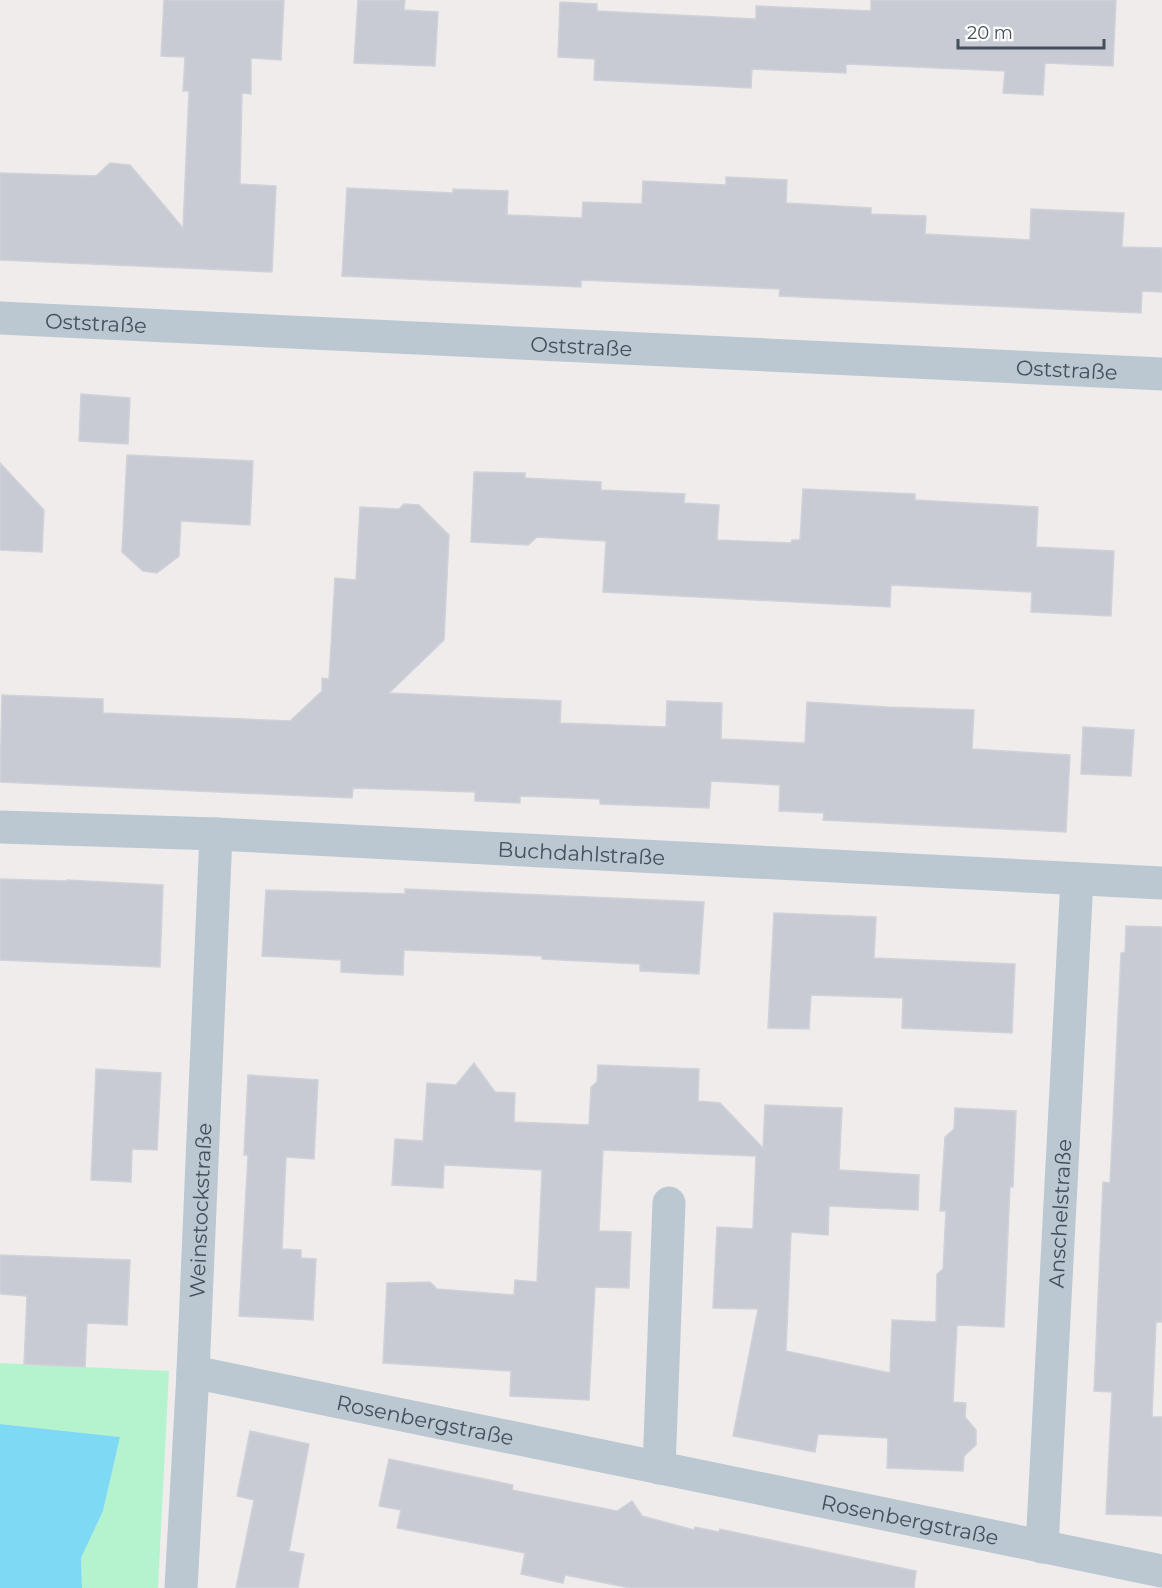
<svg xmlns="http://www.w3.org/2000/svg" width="1162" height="1588" font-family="Montserrat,sans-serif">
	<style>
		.green { fill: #b5f3ce }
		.water { fill: #7ed9f4 }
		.building { fill: #c8cbd3; stroke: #d0d2d9; stroke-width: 1.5 }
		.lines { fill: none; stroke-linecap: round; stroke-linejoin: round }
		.minor { stroke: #bbc7d1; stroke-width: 33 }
		.labels { text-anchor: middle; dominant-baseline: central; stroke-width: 4.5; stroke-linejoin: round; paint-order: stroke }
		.street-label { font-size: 21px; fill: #434f5b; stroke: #fff }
	</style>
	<rect width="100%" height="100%" fill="#f0ecec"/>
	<!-- green -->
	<path class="green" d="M0,1363L169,1371L158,1588H82L81,1558L103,1511L120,1437L0,1424Z"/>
	<!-- water -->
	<path class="water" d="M0,1424L120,1437L103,1511L81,1558L82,1588H0Z"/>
	<!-- building -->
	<g class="building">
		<path d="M164,0H284L281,60L251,58V94L242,93L240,184L276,186L272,272L0,260V173L96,176L110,163L130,165L183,228L189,91H183L185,57L161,56Z"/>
		<path d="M358,0H405L404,10L438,12L435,66L354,63Z"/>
		<path d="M871,0H1116L1113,66L1045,63L1043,95L1003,93L1005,71L846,64V73L752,69L751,88L594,80L595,59L558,57L560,2L597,4V11L756,19V6L871,11Z"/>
		<path d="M726,177L787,180L786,203L871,208V214L926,216L925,234L1030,240L1031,209L1124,213L1122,247L1162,248V292L1142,291L1141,313L779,296L780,289L581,280V287L342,276L347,188L453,193V189L508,191L507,215L582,218L583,202L642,204L643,181L726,185Z"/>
		<path d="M81,394L130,398L128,444L79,441Z"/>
		<path d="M127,455L253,461L250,525L181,521L179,556L157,573L143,571L122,552Z"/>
		<path d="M0,463L44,510L42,552L0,550Z"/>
		<path d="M474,472L525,473V478L601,482V490L685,494L684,503L719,505L717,540L791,543L792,540H800L803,489L915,494V500L1038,507L1036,547L1114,551L1111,616L1031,612L1032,592L891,585L890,607L603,592L606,541L537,537L528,545L471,542Z"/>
		<path d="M404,504L419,505L449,535L444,640L389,693L561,701L560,723L666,727L667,701L722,703L721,739L805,743L807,702L887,707L974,710L972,749L1070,755L1066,832L823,820L824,813L779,811L780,785L711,781L709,808L600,804V799L520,796V803L475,801V792L353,788L352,798L0,782L2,695L103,699V713L290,721L322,691V678L329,679L335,578L356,580L360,507L399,509Z"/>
		<path d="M1083,727L1134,730L1131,776L1081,774Z"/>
		<path d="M0,879L66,881L67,880L163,885L160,967L0,960Z"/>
		<path d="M405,889L704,902L699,974L640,971V964L542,959V956L404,950L403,975L375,974L341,972V960L262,956L266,890L405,894Z"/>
		<path d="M774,913L876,917L874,958L1015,964L1012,1033L902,1028L903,998L811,995L809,1029L768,1028Z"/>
		<path d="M1126,926L1162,927V1322H1156L1152,1417H1162V1516L1106,1514L1112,1392L1094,1391L1103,1182L1110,1183L1121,953L1125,952Z"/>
		<path d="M474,1063L495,1092L515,1093L514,1122L589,1125L591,1087L597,1082L598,1065L699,1069L698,1101L720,1103L763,1148L765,1105L842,1108L839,1170L919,1175L918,1210L829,1206L828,1235L791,1232L786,1351L890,1373L892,1320L936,1322L937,1274L943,1269L946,1211H940L945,1137L954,1129L955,1108L1016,1111L1013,1187L1010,1186L1004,1327L957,1325L953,1402L966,1403L965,1417L976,1430V1445L964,1456L963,1471L887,1468L888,1438L818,1434L815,1452L733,1436L758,1309L713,1308L717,1227L753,1229L756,1156L603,1150L599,1231L631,1232L629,1288L595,1287L589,1400L510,1396L511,1371L383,1363L387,1283L430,1282L437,1289L514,1295L515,1280L537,1282L542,1170L444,1165L443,1188L392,1185L395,1139L423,1141L427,1083L456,1085Z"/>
		<path d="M96,1069L161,1073L157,1150L132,1149L131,1182L91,1180Z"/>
		<path d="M248,1075L318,1080L314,1159L286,1157L282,1249L301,1250V1258L316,1259L313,1320L239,1316L248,1155H244Z"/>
		<path d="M0,1255L130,1260L127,1325L87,1323L85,1367L24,1364L27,1296L0,1294Z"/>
		<path d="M250,1431L309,1444L289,1551L304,1554L298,1588H236L254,1500L237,1496Z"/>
		<path d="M389,1459L513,1485L512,1490L617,1511L632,1501L642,1516L694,1530L695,1527L719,1532L720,1529L916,1571L914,1588H630L565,1575L563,1583L521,1574L525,1553L397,1528L401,1510L379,1506Z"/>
	</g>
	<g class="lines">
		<!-- minor -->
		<g class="minor">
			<path id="s1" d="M0,318L1162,374"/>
			<path id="s2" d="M0,827L216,834L1162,883"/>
			<path id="s3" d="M193,1372L1162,1571"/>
			<path d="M659,1468L669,1203"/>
			<path id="s4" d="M1042,1547L1077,879"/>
			<path id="s5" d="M181,1588L193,1372L216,834"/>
		</g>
	</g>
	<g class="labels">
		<!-- street labels -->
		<g class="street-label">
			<text stroke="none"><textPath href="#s1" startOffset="96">Oststraße</textPath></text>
			<text stroke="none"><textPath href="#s1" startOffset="582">Oststraße</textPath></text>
			<text stroke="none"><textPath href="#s1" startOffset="1068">Oststraße</textPath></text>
			<text stroke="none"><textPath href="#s2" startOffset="582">Buchdahlstraße</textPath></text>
			<text stroke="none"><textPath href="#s5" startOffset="378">Weinstockstraße</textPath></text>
			<text stroke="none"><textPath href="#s4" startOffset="334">Anschelstraße</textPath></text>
			<text stroke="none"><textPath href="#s3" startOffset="237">Rosenbergstraße</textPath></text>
			<text stroke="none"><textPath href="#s3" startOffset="732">Rosenbergstraße</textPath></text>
		</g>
	</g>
	<!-- scale -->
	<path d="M958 39v9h146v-9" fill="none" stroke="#434f5b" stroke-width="3"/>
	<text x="967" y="39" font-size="18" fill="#434f5b" stroke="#ffffff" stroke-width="4.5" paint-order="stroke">20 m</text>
</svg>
